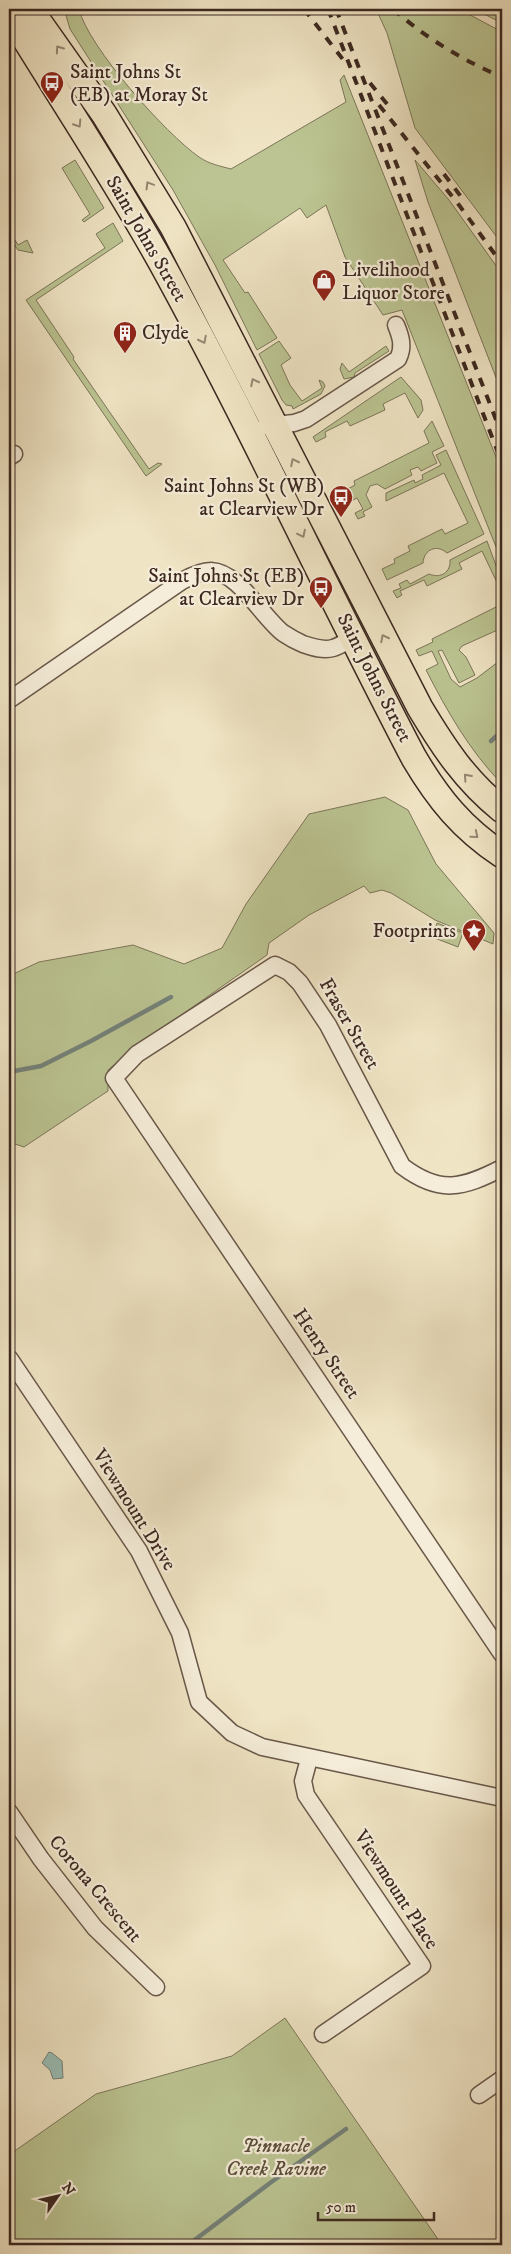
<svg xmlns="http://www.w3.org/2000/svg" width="511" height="2254" font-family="'IM FELL DW Pica',serif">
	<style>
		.green { fill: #bbc492; stroke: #7c7659 }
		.water { fill: #9abeb6; stroke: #74827a }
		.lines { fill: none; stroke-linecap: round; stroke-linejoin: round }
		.stream { stroke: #74827a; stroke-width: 4.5 }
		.minor-casing { stroke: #695749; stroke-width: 19 }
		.primary-casing { stroke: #3c2820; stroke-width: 28 }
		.minor { stroke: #f5edd9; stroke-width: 16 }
		.primary { stroke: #efe4c4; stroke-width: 25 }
		.rail { stroke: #3c2820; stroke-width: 4; stroke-dasharray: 9 9; stroke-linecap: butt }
		.oneway { stroke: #968672 }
		.labels { text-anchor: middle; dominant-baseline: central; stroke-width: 4.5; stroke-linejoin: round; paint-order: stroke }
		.poi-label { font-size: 20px; fill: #3c2820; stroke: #f5edd9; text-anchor: start }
		.street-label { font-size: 20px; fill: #3c2820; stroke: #f5edd9 }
		.park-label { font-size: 20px; font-style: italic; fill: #5c4f3c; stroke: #f5edd9 }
	</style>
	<rect width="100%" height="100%" fill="#efe4c4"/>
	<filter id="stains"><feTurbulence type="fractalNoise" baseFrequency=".004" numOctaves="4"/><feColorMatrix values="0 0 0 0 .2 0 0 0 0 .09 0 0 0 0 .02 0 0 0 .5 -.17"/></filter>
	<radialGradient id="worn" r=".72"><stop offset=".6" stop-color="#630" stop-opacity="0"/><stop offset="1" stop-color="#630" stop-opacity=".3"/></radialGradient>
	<!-- green -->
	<g class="green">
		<path d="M66,9H79C88,47 166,134 199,157C209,164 220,166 231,169L346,102L340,80L344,75L502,472V562L402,310L383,315L345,257L326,205L307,218L300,208L223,260L245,293L248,292L277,338L257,350L215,265L173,190L70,29L65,12Z"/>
		<path d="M376,9H459L502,32V244L415,128L387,33Z"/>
		<path d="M474,9H502V23Z"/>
		<path d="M75,160L104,208L84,222L82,220L90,214L62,168Z"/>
		<path d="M415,160L449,200L502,274V393L428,202Z"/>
		<path d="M113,223L123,241L36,300L74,357L73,359L149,469L158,463L162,464L146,476L26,300L105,248L96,234Z"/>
		<path d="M9,230L18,245L27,240L33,253L18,250L9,237Z"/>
		<path d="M279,341L291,358L281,365L290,385L302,401L322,388L319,380L323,382L325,386L321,394L293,409L292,406L286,405L282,400L259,354Z"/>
		<path d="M386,346L389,351L355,373L354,377L344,379L340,369L342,363L349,372Z"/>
		<path d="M401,377L421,400L423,410L418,418L405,393L383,404L385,410L350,426L347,421L325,432L326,437L316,442L313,437Z"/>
		<path d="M432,421L444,446L432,452L437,463L421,471L418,467L410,470L412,475L385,489L377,484L370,486L366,495L372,507L363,512L365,516L358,519L355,513L363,509L357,498L349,502L344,491L355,485L354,481L429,443L424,431Z"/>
		<path d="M446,450L484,534L447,553C437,544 424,549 423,563L387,580L382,569L395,563L394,559L410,551L408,546L442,529L445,534L468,523L444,473L386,501V493L414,480L415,483L423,479L422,475L441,465L436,455Z"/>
		<path d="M487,541L502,582V593L482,551L459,563L462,569L427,586L424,580L400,591L402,595L397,598L393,591L401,588L399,584L407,580L410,584L429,574C441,579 451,572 450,560Z"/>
		<path d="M502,604V628L462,646L459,650L466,657L475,675L459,683L442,650L438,651L451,679L460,687L477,678L498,662L502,663V784C469,750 447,711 426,670L438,664L432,651L419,656L416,650L433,642L432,639Z"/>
		<path d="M385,797L408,810L436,864L494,933L493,944L435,920L391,893L382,890L370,893L364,886L309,915L269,943L267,955L137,1046L108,1070V1091L24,1147L9,1142V976L39,962L133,945L184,964L222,948L246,904L309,814Z"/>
		<path d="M437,923L463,933L458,947L432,937Z"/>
		<path d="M285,2018L442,2245H9V2155L96,2094L232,2056Z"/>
	</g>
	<!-- water -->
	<path class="water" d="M49,2052L52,2053L62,2061L63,2078L53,2079L50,2070L42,2063Z"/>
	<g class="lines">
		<!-- stream -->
		<g class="stream">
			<path d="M491,741L502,731"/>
			<path d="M9,1072L41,1066L91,1041L171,997"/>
			<path d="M188,2245L270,2183L346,2129"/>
		</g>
		<!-- minor casing -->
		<g class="minor-casing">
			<g id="minor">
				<path d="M266,426L294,423L306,419L398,359C404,347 401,337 396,325"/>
				<path d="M9,457L14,454"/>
				<path d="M9,700L182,581C191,576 201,571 211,571C239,572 262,617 283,633C289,637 296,641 303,644C312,647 323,651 333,648C340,646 347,641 353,638"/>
				<path d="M502,1168C463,1188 440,1195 402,1166L328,1025L300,983L289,972L275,965L137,1054L114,1078L502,1654"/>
				<path d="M9,1358L139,1551L180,1633L199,1702L232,1733L262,1747L502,1798"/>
				<path d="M309,1759L303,1781L306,1795L422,1966L323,2034"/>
				<path d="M9,1812L41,1859L95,1928L156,1987"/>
				<path d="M479,2095L502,2079"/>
			</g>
		</g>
		<!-- primary casing -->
		<g class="primary-casing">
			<g id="primary">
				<path d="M13,9L15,23C64,103 116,181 162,264C251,426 328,594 414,758C439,800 462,828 502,855"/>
				<path d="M28,9L32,12L104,114L173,227L420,708C444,748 465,780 502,810"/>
			</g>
		</g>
		<!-- minor -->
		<use href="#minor" class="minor"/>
		<!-- primary -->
		<use href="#primary" class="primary"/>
		<!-- rail -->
		<g class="rail">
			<path d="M304,9L348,66"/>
			<path d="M328,9L502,463"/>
			<path d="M336,9L502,435"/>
			<path d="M393,9C426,38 462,60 502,77"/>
			<path d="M370,83L392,110"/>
			<path d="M379,105L459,205L502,264"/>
			<path d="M444,174L465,202"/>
		</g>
	</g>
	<!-- one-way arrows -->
	<defs><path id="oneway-chevron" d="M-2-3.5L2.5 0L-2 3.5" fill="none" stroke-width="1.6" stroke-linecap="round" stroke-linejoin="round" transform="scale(1.25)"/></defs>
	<g class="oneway">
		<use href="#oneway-chevron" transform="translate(59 49) rotate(-125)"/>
		<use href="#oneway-chevron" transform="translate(78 124) rotate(57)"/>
		<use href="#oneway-chevron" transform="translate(149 185) rotate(-121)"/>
		<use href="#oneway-chevron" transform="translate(203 340) rotate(63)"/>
		<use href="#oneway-chevron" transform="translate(254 382) rotate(-117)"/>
		<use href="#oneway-chevron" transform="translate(294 462) rotate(-117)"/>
		<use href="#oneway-chevron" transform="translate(302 534) rotate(64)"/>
		<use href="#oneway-chevron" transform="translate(384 638) rotate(-117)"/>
		<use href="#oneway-chevron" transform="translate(467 777) rotate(-132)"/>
		<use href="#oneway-chevron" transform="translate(475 835) rotate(39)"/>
	</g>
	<!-- icons -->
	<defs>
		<g id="bus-pin" transform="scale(1.25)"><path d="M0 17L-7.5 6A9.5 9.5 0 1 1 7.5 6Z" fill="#8f2418" stroke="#f5edd9"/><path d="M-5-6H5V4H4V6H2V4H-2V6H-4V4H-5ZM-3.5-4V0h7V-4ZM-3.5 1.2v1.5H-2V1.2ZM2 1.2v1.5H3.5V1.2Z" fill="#fff"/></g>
		<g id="shop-pin" transform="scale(1.25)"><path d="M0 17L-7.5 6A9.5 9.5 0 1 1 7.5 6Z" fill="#8f2418" stroke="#f5edd9"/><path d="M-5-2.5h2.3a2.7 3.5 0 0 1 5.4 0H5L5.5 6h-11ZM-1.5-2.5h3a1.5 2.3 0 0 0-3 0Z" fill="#fff"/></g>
		<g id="building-pin" transform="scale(1.25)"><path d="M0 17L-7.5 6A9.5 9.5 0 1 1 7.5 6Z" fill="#8f2418" stroke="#f5edd9"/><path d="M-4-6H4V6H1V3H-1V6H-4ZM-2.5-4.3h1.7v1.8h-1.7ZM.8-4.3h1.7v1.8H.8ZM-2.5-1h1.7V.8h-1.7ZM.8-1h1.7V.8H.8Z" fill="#fff"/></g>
		<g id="sight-pin" transform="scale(1.25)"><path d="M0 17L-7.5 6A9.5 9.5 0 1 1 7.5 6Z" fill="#8f2418" stroke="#f5edd9"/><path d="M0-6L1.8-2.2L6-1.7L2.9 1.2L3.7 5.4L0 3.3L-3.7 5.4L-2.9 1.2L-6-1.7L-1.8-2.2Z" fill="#fff"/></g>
	</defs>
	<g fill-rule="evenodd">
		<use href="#bus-pin" x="52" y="83"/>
		<use href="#shop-pin" x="324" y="281"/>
		<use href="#building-pin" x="125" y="333"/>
		<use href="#bus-pin" x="341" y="497"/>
		<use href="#bus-pin" x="321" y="588"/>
		<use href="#sight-pin" x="474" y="931"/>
	</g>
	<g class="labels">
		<!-- poi labels -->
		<g class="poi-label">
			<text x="70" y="72">Saint Johns St<tspan x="70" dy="23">(EB) at Moray St</tspan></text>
			<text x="342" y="270">Livelihood<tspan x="342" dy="23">Liquor Store</tspan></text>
			<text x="142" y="333">Clyde</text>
			<text x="324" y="486" text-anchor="end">Saint Johns St (WB)<tspan x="324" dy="23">at Clearview Dr</tspan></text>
			<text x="304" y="576" text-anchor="end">Saint Johns St (EB)<tspan x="304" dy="23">at Clearview Dr</tspan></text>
			<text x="456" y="931" text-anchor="end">Footprints</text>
		</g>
		<!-- street labels -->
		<g class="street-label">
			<text transform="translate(146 239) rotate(60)">Saint Johns Street</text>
			<text transform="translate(374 678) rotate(63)">Saint Johns Street</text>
			<text transform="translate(349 1024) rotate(60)">Fraser Street</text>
			<text transform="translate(326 1354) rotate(56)">Henry Street</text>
			<text transform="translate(134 1510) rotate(58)">Viewmount Drive</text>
			<text transform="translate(95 1889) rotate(50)">Corona Crescent</text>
			<text transform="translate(396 1890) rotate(57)">Viewmount Place</text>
		</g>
		<!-- park labels -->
		<g class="park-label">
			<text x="276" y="2146">Pinnacle<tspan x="276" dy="23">Creek Ravine</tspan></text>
		</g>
	</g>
	<!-- margin -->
	<rect width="511" height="2254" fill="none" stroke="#efe4c4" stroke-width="30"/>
	<rect x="10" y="10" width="491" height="2234" fill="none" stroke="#3c2820" stroke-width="2.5"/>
	<rect x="15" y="15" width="481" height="2224" fill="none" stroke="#3c2820"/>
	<!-- north arrow -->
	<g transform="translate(58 2196) rotate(56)" stroke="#f5edd9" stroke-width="4" paint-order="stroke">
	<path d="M0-4L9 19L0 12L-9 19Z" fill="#3c2820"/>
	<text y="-8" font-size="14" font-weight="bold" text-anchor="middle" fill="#3c2820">N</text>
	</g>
	<!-- scale -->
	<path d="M318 2212v8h116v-8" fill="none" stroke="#3c2820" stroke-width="2.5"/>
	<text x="326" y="2212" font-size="15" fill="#3c2820" stroke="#f5edd9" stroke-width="4" paint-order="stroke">50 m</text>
	<rect width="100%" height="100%" filter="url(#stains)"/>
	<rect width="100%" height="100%" fill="url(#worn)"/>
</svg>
